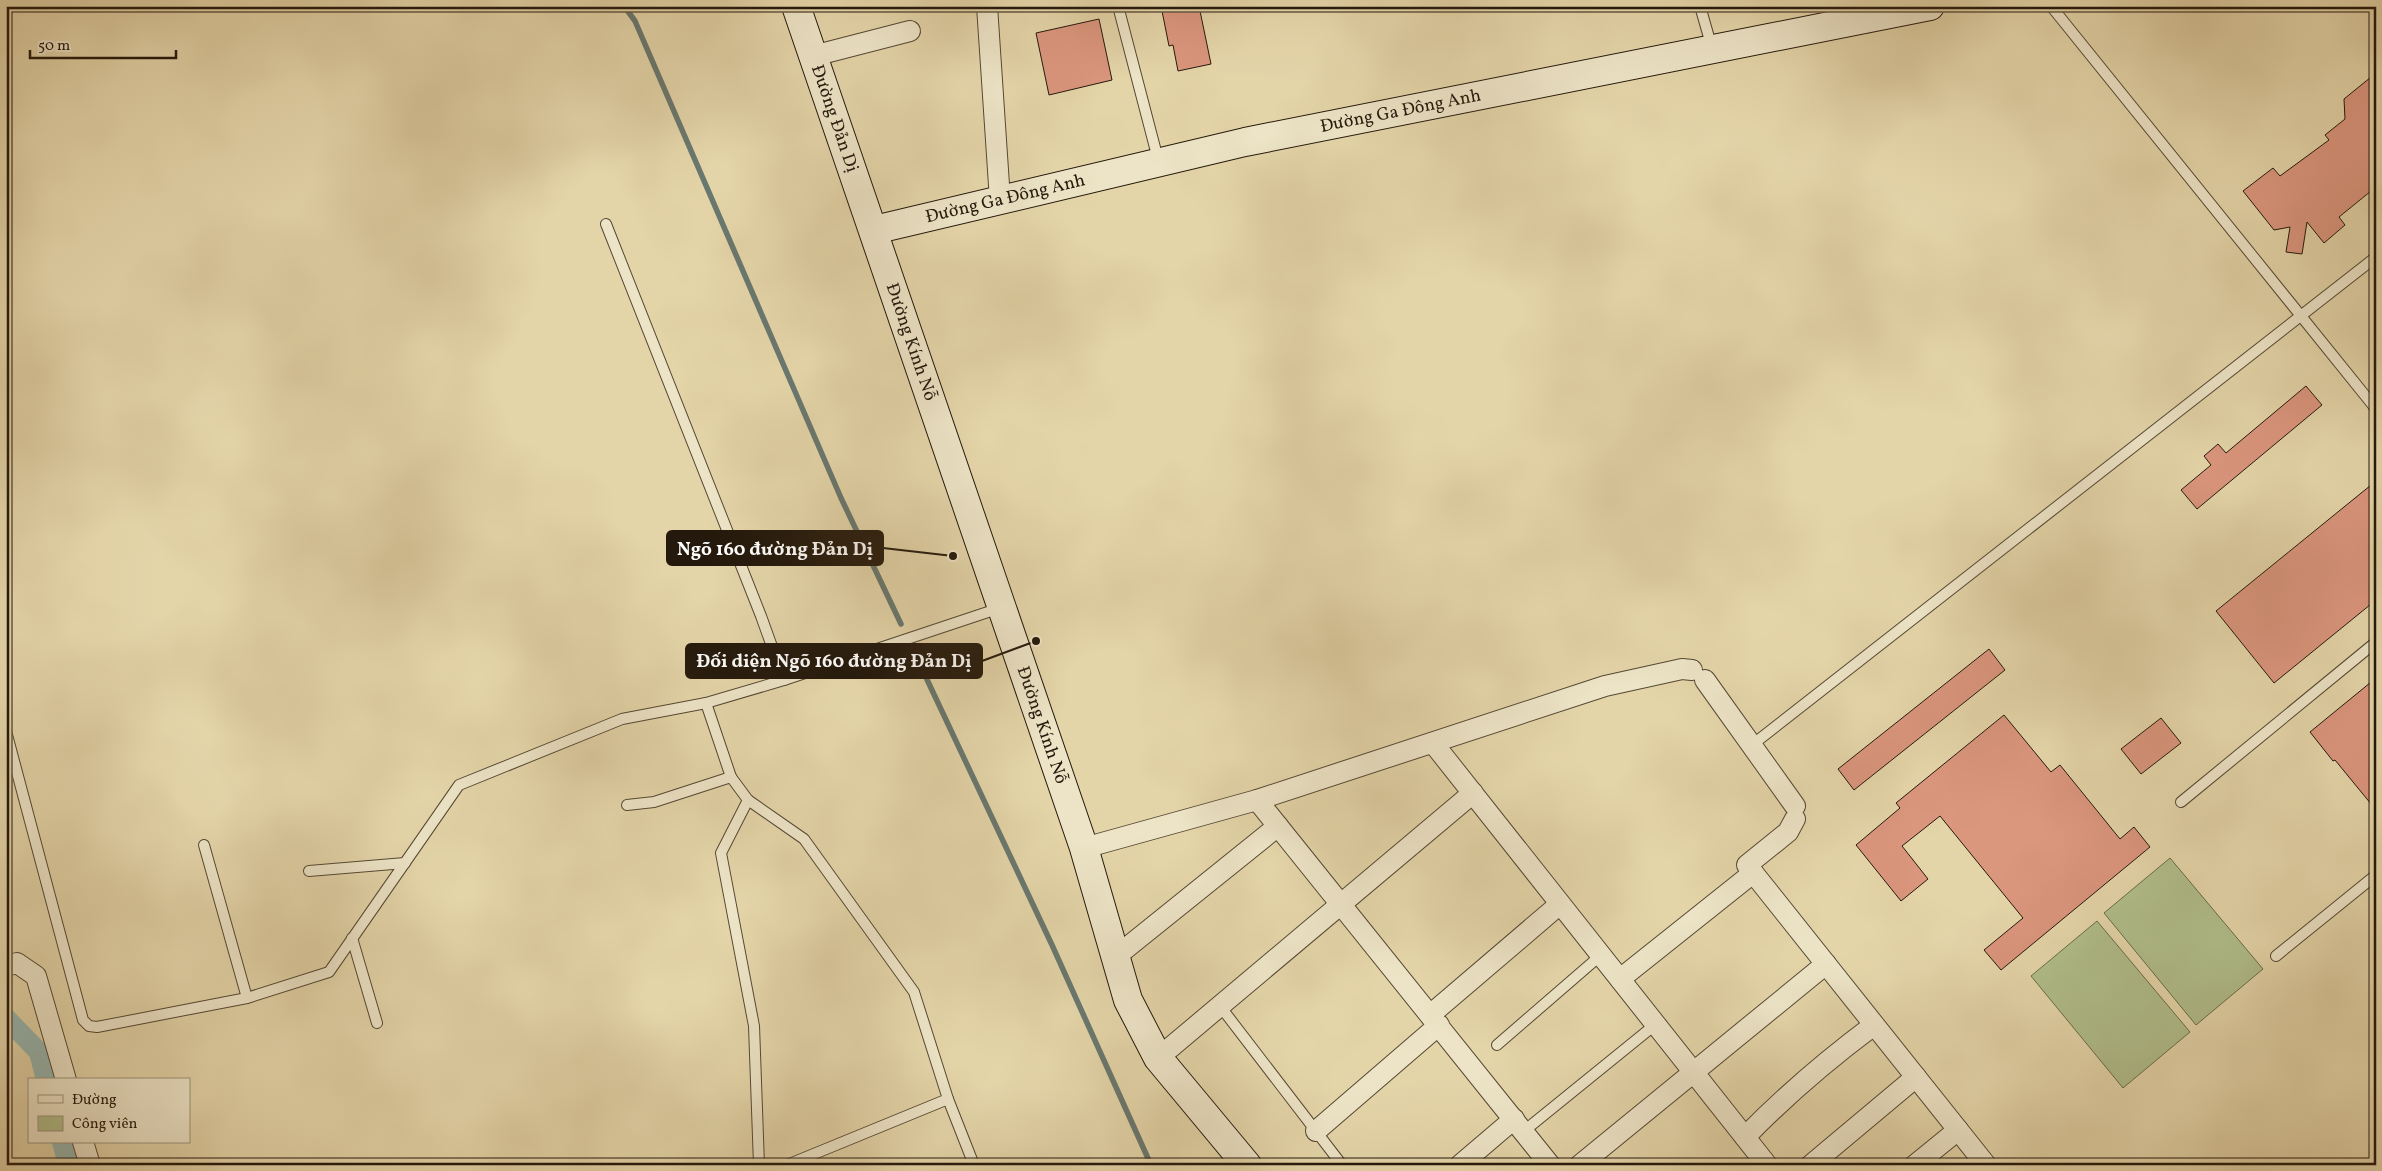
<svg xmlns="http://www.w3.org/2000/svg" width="2382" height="1171" font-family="Vollkorn,serif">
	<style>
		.green { fill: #b0be8b; stroke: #6a6c4c }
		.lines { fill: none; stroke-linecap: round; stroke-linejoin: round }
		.stream { stroke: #69786f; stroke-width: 5.5 }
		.canal { stroke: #97b7b1; stroke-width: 20 }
		.building { fill: #db967e; stroke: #24190c }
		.lane-casing { stroke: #544833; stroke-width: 12 }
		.street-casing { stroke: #544833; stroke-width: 22 }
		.secondary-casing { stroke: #24190c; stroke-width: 30 }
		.lane { stroke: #ede4c7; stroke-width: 10 }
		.street { stroke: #ede4c7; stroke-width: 20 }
		.secondary { stroke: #ede4c7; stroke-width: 28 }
		.labels { text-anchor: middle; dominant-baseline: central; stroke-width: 4.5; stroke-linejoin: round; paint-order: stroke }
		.street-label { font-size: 18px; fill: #24190c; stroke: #ede4c7 }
		.leader { fill: none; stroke: #24190c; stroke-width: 2 }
		.callout-dot { fill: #24190c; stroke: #ede4c7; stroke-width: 2 }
		.callout { fill: #24190c; stroke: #24190c; stroke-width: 2 }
		.callout-label { font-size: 19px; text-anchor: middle; font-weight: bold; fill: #fff }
	</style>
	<rect width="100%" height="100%" fill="#e4d5a9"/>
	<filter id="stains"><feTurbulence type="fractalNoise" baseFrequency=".004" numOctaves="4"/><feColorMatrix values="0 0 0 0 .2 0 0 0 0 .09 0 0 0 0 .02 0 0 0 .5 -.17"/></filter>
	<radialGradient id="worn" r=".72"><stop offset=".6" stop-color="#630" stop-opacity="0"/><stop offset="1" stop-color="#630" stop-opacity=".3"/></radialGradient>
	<!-- green -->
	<g class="green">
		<path d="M2170,858L2263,969L2196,1025L2104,913Z"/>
		<path d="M2097,921L2190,1032L2123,1088L2031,976Z"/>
	</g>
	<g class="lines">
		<!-- stream -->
		<g class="stream">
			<path d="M624,6L635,21L841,498L901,624"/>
			<path d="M915,654L1052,945L1151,1165"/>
		</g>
		<!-- canal -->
		<g class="canal">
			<path d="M6,1018L39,1052L46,1080"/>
			<path d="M62,1142L68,1165"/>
		</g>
	</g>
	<!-- building -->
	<g class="building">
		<path d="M1161,6H1199L1211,64L1178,71L1173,45L1169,46Z"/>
		<path d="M1099,19L1112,80L1049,95L1036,33Z"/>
		<path d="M2376,73V187L2339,217L2345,225L2324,243L2307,222L2302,254L2286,252L2290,227L2274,230L2243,191L2273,168L2280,176L2329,140L2325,135L2345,119L2344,99Z"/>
		<path d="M2306,386L2322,405L2197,509L2181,490L2211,465L2204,456L2218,444L2226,453Z"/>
		<path d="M2376,481V600L2274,683L2216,611Z"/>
		<path d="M1989,649L2005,670L1854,790L1838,769Z"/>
		<path d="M2376,678V810L2335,760L2333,761L2310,732Z"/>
		<path d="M2004,715L2051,772L2060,765L2120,839L2134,827L2150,847L2001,970L1984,950L2023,918L1940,816L1902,846L1928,879L1901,901L1856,845L1900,808L1896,803Z"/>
		<path d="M2161,718L2181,743L2141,774L2121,749Z"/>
	</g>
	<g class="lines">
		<!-- lane casing -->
		<g class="lane-casing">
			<g id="lane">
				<path d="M1118,6L1159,163"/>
				<path d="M1700,6L1712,48"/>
				<path d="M2051,6L2376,409"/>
				<path d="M606,224L761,616L784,680"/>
				<path d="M706,703L731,777"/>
				<path d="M6,731L83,1020L89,1026L97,1027L247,998L329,972L459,785L622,719L706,703L784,680L1000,608"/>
				<path d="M1752,745L2376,257"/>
				<path d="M2181,802L2376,642"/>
				<path d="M627,805L654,802L731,777L748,800"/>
				<path d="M204,845L247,998"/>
				<path d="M309,871L405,863"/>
				<path d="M352,938L377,1023"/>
				<path d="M2276,956L2376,875"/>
				<path d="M1220,1006L1342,1165"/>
				<path d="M1497,1045L1601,955"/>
				<path d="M948,1099L974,1165"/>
				<path d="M1524,1131L1656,1024"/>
				<path d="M759,1165L754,1026L721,853L748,800L804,839L914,992L948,1099L787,1165"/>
			</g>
		</g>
		<!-- street casing -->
		<g class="street-casing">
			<g id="street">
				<path d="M987,6L1000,200"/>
				<path d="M813,56L910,31"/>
				<path d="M1705,680L1795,806"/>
				<path d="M1433,743L1767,1165"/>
				<path d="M1257,800L1550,1165"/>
				<path d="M1795,819L1788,832L1747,865L1986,1165"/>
				<path d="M1084,848L1257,800L1605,686L1682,669L1692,670"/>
				<path d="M1114,958L1278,826"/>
				<path d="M6,966L17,963L36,976L66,1080"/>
				<path d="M1620,979L1753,873"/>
				<path d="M1430,1015L1560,904"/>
				<path d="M1158,1058L1473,793"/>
				<path d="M1316,1131L1439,1025"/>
				<path d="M1745,1137C1786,1095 1827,1060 1874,1025"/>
				<path d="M83,1142L90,1165"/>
				<path d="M1460,1165L1514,1119"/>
				<path d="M1580,1165L1826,964"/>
				<path d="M1811,1165L1916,1077"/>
				<path d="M1915,1165L1958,1130"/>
			</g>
		</g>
		<!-- secondary casing -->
		<g class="secondary-casing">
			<g id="secondary">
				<path id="s1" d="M796,6L1084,848L1128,1000L1158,1058L1247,1165"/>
				<path id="s2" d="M874,230L1245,142L1930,6"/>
			</g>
		</g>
		<!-- lane -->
		<use href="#lane" class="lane"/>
		<!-- street -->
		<use href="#street" class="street"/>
		<!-- secondary -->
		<use href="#secondary" class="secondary"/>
	</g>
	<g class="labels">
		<!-- street labels -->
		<g class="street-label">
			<text stroke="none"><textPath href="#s2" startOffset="540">Đường Ga Đông Anh</textPath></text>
			<text stroke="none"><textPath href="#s1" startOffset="119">Đường Đản Dị</textPath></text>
			<text stroke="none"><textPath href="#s2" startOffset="135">Đường Ga Đông Anh</textPath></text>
			<text stroke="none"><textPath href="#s1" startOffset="355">Đường Kính Nỗ</textPath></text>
			<text stroke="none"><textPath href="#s1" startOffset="760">Đường Kính Nỗ</textPath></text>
		</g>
	</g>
	<!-- callouts -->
	<path class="leader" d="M953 556L883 548M1036 641L982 661"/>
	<g class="callout-dot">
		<circle cx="953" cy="556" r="5"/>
		<circle cx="1036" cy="641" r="5"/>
	</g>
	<g class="callout">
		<rect x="667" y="531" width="216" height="34" rx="5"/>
		<rect x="686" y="644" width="296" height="34" rx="5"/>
	</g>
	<g class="callout-label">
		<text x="775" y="555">Ngõ 160 đường Đản Dị</text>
		<text x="834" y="667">Đối diện Ngõ 160 đường Đản Dị</text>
	</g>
	<!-- margin -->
	<rect width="2382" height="1171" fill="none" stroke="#e4d5a9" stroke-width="25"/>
	<rect x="8" y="8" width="2367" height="1156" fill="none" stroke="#24190c" stroke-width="2.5"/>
	<rect x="12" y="12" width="2357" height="1146" fill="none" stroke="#24190c"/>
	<!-- legend -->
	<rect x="28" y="1078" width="162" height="65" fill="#ede4c7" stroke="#9d937c"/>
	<rect x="38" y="1095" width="25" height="8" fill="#ede4c7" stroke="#9d937c"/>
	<text x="72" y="1104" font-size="15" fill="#24190c">Đường</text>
	<rect x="38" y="1116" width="25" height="15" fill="#b0be8b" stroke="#9d937c"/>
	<text x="72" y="1128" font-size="15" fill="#24190c">Công viên</text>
	<!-- scale -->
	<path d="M30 50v8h146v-8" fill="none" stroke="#24190c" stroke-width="2.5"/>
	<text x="38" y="50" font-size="15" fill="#24190c" stroke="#ede4c7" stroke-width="4" paint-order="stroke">50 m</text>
	<rect width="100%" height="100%" filter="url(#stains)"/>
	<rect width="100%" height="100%" fill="url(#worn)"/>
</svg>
